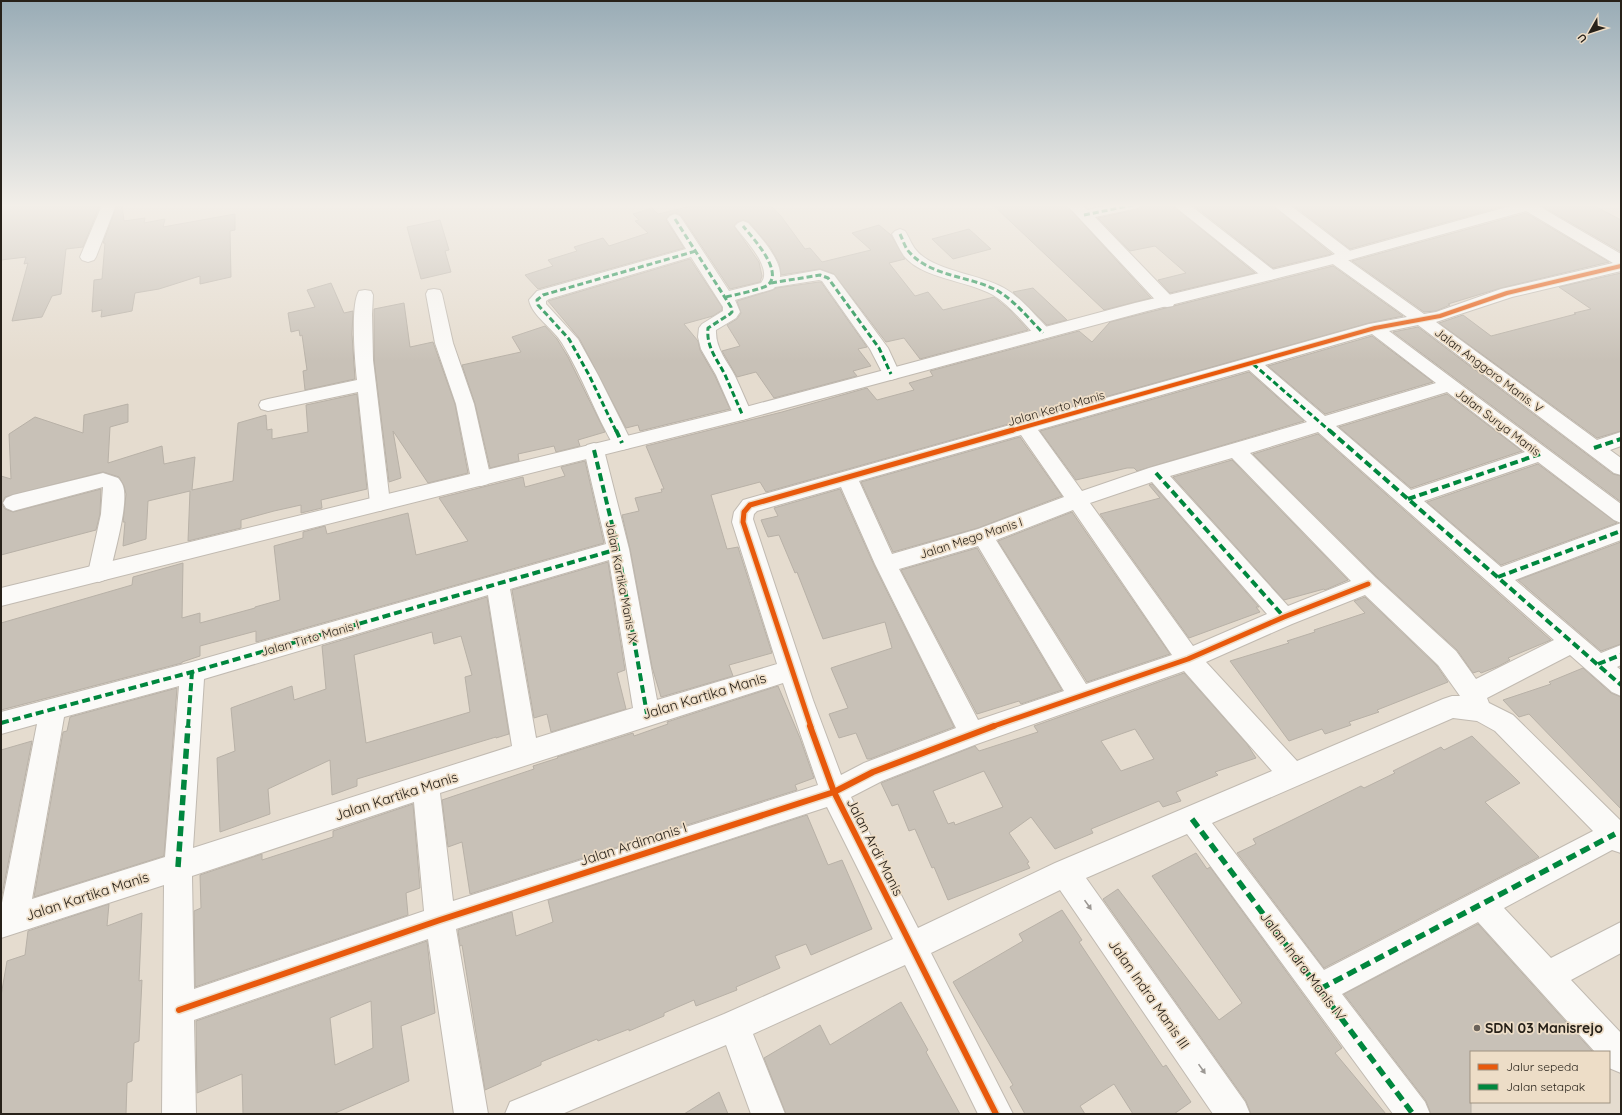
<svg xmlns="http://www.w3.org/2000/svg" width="1622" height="1115" font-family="Quicksand,sans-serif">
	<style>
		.building { fill: #c8c1b7; stroke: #b8b1a7; fill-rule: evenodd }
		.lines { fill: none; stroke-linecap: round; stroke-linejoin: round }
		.minor-casing { stroke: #c1bab1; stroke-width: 2 }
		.major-casing { stroke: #c1bab1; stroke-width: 2 }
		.minor { fill: #fbfaf8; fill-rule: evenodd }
		.major { fill: #fbfaf8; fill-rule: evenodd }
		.quiet-far2 { stroke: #00873e; stroke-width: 3; stroke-dasharray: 6 3; stroke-linecap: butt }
		.quiet-far1 { stroke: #00873e; stroke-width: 4; stroke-dasharray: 8 4; stroke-linecap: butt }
		.quiet { stroke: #00873e; stroke-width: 5.5; stroke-dasharray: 10 5.5; stroke-linecap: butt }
		.cycleway-far2-casing { stroke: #edddc7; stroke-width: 6 }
		.cycleway-far1-casing { stroke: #edddc7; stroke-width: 8 }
		.cycleway-casing { stroke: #edddc7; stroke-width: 9 }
		.cycleway-far2 { stroke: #e8590c; stroke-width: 4 }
		.cycleway-far1 { stroke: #e8590c; stroke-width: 5 }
		.cycleway { stroke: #e8590c; stroke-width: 6 }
		.oneway { fill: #9c9894 }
		.poi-dot { fill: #6a6259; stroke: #edddc7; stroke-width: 1.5 }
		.labels { text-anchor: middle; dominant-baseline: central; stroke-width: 3.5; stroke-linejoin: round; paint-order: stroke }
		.street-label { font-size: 12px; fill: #272119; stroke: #edddc7 }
		.near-street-label { font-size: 14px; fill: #272119; stroke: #edddc7 }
		.near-poi-label { font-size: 14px; font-weight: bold; fill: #272119; stroke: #edddc7; text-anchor: start }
	</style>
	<rect width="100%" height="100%" fill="#e5dccf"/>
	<!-- building -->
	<g class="building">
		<path d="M1,205H100L83,247L66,249L61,294L52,296L42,317L12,321L28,263L24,264L26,257L1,260Z"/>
		<path d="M117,205H122L124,221L145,218L144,223L165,219L163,227L235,214V230L230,231L231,277L200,284V276L159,289L135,293L132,311L101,317L102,310L92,312L94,280L102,279L105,243H103Z"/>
		<path d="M695,205H770L781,216L805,249L810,248L822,262L871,250L852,233L879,225L891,235L905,259L889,263L915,296L928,292L943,310L994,297L1010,310L1028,330L920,359L904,338L886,342L834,274L820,269L781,275L779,263L770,247L749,222L744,220L737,222L734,226L759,262L762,276L760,282L730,289L681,215L676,213L669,215L666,220L684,248L538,289L525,275L553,266L548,260L577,251L574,247L603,238L609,246L648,233L635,221L639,220L633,214L652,208L658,214Z"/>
		<path d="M993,205H1066L1151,298L1104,310Z"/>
		<path d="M1143,205H1172L1255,273L1170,293L1158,280L1186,273L1155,246L1130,251L1098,218L1138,209Z"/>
		<path d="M1193,205H1272L1332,254L1273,268Z"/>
		<path d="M1293,205H1508L1350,249Z"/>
		<path d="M1540,205H1593L1621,220V252Z"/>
		<path d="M1526,213L1609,262L1501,288L1448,304L1450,305L1436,311L1424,312L1352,261Z"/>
		<path d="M440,220L449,250L445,251L451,272L421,279L407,227Z"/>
		<path d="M969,229L991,249L953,259L932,239Z"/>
		<path d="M690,259L722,307V310L713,316L684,324L698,341L700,350L715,376L730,409L640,431L638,425L626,428L579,338L548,301Z"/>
		<path d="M1333,266L1403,316L1369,323L766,492L760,482L711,495L727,549L738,547L772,653L729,665L733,676L661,697L652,667L630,549L622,515L639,511L635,498L662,492L661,489H664L646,446L782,412L867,388L877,400L914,390L909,383L933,376L930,371L1079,331L1092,342L1110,322Z"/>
		<path d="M1621,273V431L1597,438L1439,323L1463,315L1491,336L1576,314L1574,313L1591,309L1559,287Z"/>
		<path d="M819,282H821L867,347L858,349L871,366L853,371L857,376L774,398L756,372L737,377L722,351L740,346L727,325L737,319L741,313L737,301L773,290L776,288Z"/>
		<path d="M331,283L344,313L353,311L352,334L355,379L305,390L303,371L307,370L302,335L300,336L299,330L291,332L288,313L315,307L307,290Z"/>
		<path d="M1033,288L1067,320L1047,325L1013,292Z"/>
		<path d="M404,303L410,347L433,342L455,404L468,473L428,483L393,431L401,478L389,482L374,360V309Z"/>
		<path d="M545,326L557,339L568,357L605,432L578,440L580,446L556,452L554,446L518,454L519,461L490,468L475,404L462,365L521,352L512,337Z"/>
		<path d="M1418,327L1613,474L1621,476V502L1393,332Z"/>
		<path d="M1372,336L1433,382L1325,414L1268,366Z"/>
		<path d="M1249,372L1304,421L1137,471L1134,468H1127L1076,480L1040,431Z"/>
		<path d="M357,394L367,489L321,500L322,508L301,513V505L274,511L241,520V528L188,541L190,491L148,501L146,539L123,546L125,522H123L126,494L124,486L119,477L103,472L5,497L2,504L5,509L13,512L101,489L100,514L96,530L1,555V476L11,479L9,434L35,417L83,433L84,415L128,404V422L110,427L108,463L162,446L164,464L195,457L192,490L233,481L238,423L266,415L267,430L272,429V439L308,432L306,405Z"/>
		<path d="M1447,394L1522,451L1411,488L1339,427Z"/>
		<path d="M1318,434L1551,640L1508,658L1510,660L1499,666L1481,673L1479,671L1473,673L1457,650L1377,577L1253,454Z"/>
		<path d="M1020,437L1062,496L978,528L893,552L861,482Z"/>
		<path d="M1232,460L1348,580L1325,590L1324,589L1284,600L1173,477Z"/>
		<path d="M585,461L604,543L256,642V631L200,646V656L182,662V663L1,710V623L132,585L133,577L183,563L182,618L200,613V623L255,608V607L280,600L274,546L303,538V532L325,526L327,534L408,513L416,555L468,541L439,498L523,477L525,487L565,476L561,467Z"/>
		<path d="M1538,464L1617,523L1501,565L1427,502Z"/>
		<path d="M1152,484L1259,607H1256L1260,612L1189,638L1100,514L1160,498L1149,485Z"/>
		<path d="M840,489L874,565L954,727L870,759H867L856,733L839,738L829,714L848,708L831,668L892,648L885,622L823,639L797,572L795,573L779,535L768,537L761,520L778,516L774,508Z"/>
		<path d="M1072,512L1170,654L1087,682L998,541Z"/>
		<path d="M1621,542V644L1601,651L1518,580Z"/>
		<path d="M977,548L1062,690L1021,704L1019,701L977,714L901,570Z"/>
		<path d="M608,562L625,670L617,673L626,709L551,732L547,714L534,718L512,590Z"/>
		<path d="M487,597L509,734L496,738V737L357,779V786L332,795L330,760L268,789L270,814L220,832L217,758L235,751L231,708L292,686L294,700L326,689L322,646ZM432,632L434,644L461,636L472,675L465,677L470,712L366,743L354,655Z"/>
		<path d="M1365,597L1437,666L1448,682L1377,710L1379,712L1349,722L1351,725L1325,734L1322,729L1289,741L1230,661L1289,643L1287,641L1315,632L1314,630L1365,613L1354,601Z"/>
		<path d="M1583,668L1611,693L1621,697V809L1529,714L1519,717L1503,700L1551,684L1549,682Z"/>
		<path d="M1184,673L1247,744L1256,758L1215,772L1218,775L1176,792L1181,801L1163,807L1159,801L1091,829L1093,833L1055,849L1031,817L1009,833L1029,862L1027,863L1030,868L948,900L934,867L932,868L915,829L909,831L898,804L892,806L881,783L975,746L979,751L1038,732L1034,726ZM1135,729L1154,759L1121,771L1101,741ZM984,771L1003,807L955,825L954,822L948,824L933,791Z"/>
		<path d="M778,686L800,738L814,778L795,785L797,790L470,894L462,842L448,847L442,800L534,769L533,766L558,758L557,757L633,733L634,736L668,724L667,722Z"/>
		<path d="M177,688L164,856L34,897L63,732L67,731L70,717Z"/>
		<path d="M1472,736L1520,783L1485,802L1539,857L1324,968L1237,853L1256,844L1253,839L1280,826L1361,786L1364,788L1395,773L1393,771L1441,747L1444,750Z"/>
		<path d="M32,741L1,900V750Z"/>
		<path d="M413,804L420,888L406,893L408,915L195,987L194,911L201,908L200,875L262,854V860L333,837V831Z"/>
		<path d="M807,815L828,865L842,860L872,929L811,955L806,944L775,956L780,968L736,987L737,990L696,1006L694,1000L664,1013V1016L629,1031V1029L598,1041L597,1039L541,1062V1065L485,1090L462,945L460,946L458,930L512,912L516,936L553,922L548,900Z"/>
		<path d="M1196,853L1207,869L1210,867L1342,1048L1335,1053L1386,1114H1251L1246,1101L1103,899L1118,889L1219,1020L1242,1003L1152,876Z"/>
		<path d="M109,904L107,926L142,913L139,981L142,980L139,1041L134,1043L132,1081L127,1083L126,1114H1V996L7,961L25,955L28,931Z"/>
		<path d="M1062,910L1082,940L1079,942L1121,1005L1163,1067L1166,1065L1191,1102L1174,1114H1133L1114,1084L1080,1106L1085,1114H1025L1010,1087L1013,1085L953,982L1023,941L1019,934Z"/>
		<path d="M1478,924L1593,1052H1471V1114H1431L1426,1101L1344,994Z"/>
		<path d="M427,941L435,1013L401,1026L409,1081L333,1114H243L242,1074L197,1093L196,1021ZM371,1001L373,1048L335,1065L330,1018Z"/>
		<path d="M901,1002L928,1050L926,1052L960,1114H786L764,1058L820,1025L830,1045Z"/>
		<path d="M719,1092L728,1114H684Z"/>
	</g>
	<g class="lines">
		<!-- minor casing -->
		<g class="minor-casing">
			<g id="minor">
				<path d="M102,205H116L96,257L94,260L88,262L82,260L80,257Z"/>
				<path d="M1067,205H1083L1087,210L1110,205H1140L1138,208L1095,217L1173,298L1175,302L1173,306L1167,307L1161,306Z"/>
				<path d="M1173,205H1190L1276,272L1278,275L1276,278L1270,280L1264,278Z"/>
				<path d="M1273,205H1290L1353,253L1355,256L1353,259L1348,260L1424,314L1436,312L1501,289L1613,263L1521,208L1519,205H1537L1621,254V271L1512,297L1436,322L1597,440L1621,432V446L1610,450L1621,458V475L1614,473L1418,325L1389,331L1621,504V523L1614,520L1538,462L1424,501L1501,567L1621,523V540L1515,580L1601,653L1621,645V665L1617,667L1621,670V696L1612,692L1570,655L1487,698L1489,703L1513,715L1621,821V853L1612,850L1504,908L1551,958L1621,922V953L1571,980L1621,1033V1073L1609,1068V1052H1595L1478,922L1342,994L1425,1102L1430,1114H1393L1187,834L1086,878L1245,1102L1250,1114H1213L1060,890L931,953L1013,1114H978L905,965L753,1034L785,1114H751L726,1045L562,1114H505L510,1102L724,1014L893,939L827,807L456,929L488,1114H454L428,939L194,1020L196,1114H162L164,885L1,938V908L37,724L1,734V712L192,662L606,544L584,450L587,445L594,443L601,445L604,450L629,549L657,700L777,664L732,522L734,512L743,500L1369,324L1407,317L1330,262L1328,259L1330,256L1335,254ZM1372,334L1436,383L1325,416L1265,365ZM1249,370L1307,422L1149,468L1082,491L1038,430ZM1447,392L1525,452L1411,490L1336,426ZM1318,432L1554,640L1476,679L1456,651L1376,578L1250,453ZM1021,435L1064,497L978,529L892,554L859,481ZM1232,458L1351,581L1288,606L1170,476ZM1152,482L1267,614L1193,646L1090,503ZM841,487L875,564L956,728L864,763L841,775L813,700L753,519L754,514L757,511ZM1073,510L1172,655L1086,684L996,540ZM978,546L1064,691L978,720L899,569ZM609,560L633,708L536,738L510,589ZM488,595L512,746L193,848L204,679ZM1365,595L1438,665L1460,696H1452L1443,699L1297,761L1206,662L1292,624ZM1184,671L1272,771L1055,863L918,928L851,797L882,781L977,744ZM783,683L818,785L453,901L440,793ZM179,686L165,857L32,899L64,717ZM1453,718L1477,721L1495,731L1593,831L1324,970L1212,823ZM414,802L424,911L194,989L192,876Z"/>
				<path d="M675,214L680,216L729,291L761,283C774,268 743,238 735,226L738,223L743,221L748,223C759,235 782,260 780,277L820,270L834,275L888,348L900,374L897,378L891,380L885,378L870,349L822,281L819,280L775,287L773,289L735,300L740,312L736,318L716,330C715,348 727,361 735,376C741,389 746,401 752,414L749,418L742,420L735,418L716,375L701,349L698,337L699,328L702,324L723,311V307L691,257L549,299L546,301V304L578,339L598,375L632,443L629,448L622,450L615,448C595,414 583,377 562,343C554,329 532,316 529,300L537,291L686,249L667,219L670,216Z"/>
				<path d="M900,229L905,231C909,237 911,244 916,250C933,271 980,274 1004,288C1022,298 1035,316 1049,329L1052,333L1049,337L1043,338L1037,337C1023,323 1010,305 993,295C966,280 923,279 904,256C899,249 896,241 892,234L895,231Z"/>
				<path d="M434,289L440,290L442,294L453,343L474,404L491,479L488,484L481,486L474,484L471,479L456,404L435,343L426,294L428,290Z"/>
				<path d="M365,290L371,291L373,295L372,314L373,360L390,503L387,508L380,511L373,508L370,503L358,392L268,411L261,409L259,405L261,401L268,399L357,380C355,362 350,305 359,291Z"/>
				<path d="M103,473L118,478C120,480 122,483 123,486C129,503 114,554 110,573L107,579L99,582L91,579L88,573L101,514L103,487L13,511L6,508L3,503L6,498L13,495Z"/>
			</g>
		</g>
		<!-- major casing -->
		<g class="major-casing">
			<path id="major" d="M1514,205L1535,206L1533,209L1353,259L1147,311L742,420L1,606V588L742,408L1135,303L1342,253Z"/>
		</g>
		<!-- minor -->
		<use href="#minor" class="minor"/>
		<!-- major -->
		<use href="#major" class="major"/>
		<!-- quiet-far2 -->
		<g class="quiet-far2">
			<path d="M1084,215L1133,205"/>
			<path d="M675,219L731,307L732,312L730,314L708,328C706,348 718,360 726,377C731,389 737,402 742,414"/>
			<path d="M900,234C903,240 905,248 910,253C932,277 971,276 998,291C1015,301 1029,319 1043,333"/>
			<path d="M771,283L820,275L828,278L879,348L891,374"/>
			<path d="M726,297C734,295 763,289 768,285C784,271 752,237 743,226"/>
			<path d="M1253,364L1330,431"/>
			<path d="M616,431L589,375L569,339L538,305L537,300L543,295L696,251"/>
		</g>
		<!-- quiet-far1 -->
		<g class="quiet-far1">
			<path d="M616,430L622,443"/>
			<path d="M1329,430L1621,685"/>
			<path d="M1594,448L1621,439"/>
			<path d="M594,450L618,549L647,714"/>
			<path d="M1156,473L1284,617"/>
			<path d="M1408,499L1540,454"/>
			<path d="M1498,577L1621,531"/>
			<path d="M1598,664L1621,655"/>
			<path d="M1,723L192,672L618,549"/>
			<path d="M188,727L192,672"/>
		</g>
		<!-- quiet -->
		<g class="quiet">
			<path d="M1192,819L1413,1114"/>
			<path d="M178,867L188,726"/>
			<path d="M1320,989L1615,834"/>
		</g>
		<!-- cycleway-far2 casing -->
		<g class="cycleway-far2-casing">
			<path id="cycleway-far2" d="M1010,431L1375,328L1440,316L1507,293L1621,266"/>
		</g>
		<!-- cycleway-far1 casing -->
		<g class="cycleway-far1-casing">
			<g id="cycleway-far1">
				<path d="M811,727L743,522L744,512L750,505L1013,430"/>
				<path d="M991,727L1188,659L1284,617L1368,584"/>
			</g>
		</g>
		<!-- cycleway casing -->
		<g class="cycleway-casing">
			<g id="cycleway">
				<path d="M810,726L834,792L996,1114"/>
				<path d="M179,1010L440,920L834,792L873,772L994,726"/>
			</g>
		</g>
		<!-- cycleway-far2 -->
		<use href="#cycleway-far2" class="cycleway-far2"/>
		<!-- cycleway-far1 -->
		<use href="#cycleway-far1" class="cycleway-far1"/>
		<!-- cycleway -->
		<use href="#cycleway" class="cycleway"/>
	</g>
	<!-- one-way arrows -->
	<defs><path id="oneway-solid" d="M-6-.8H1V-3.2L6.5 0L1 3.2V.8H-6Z"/></defs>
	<g class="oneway">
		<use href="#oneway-solid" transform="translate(1088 905) rotate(55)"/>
		<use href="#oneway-solid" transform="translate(1202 1069) rotate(55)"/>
	</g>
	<!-- sky -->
	<linearGradient id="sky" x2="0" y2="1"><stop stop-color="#99acb6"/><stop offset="0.57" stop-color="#f3efe9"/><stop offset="1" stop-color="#f3efe9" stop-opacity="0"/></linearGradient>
	<rect width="1622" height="361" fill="url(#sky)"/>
	<!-- markers -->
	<circle class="poi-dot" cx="1477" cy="1028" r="4"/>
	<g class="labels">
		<!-- street labels -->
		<g class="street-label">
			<text transform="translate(1489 370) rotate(37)">Jalan Anggoro Manis. V</text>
			<text transform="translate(1056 408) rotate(-16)">Jalan Kerto Manis</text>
			<text transform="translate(1498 422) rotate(37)">Jalan Surya Manis</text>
			<text transform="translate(971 538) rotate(-18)">Jalan Mego Manis I</text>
			<text transform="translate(622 582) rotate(79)">Jalan Kartika Manis IX</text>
			<text transform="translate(310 638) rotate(-16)">Jalan Tirto Manis I</text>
		</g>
		<!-- near-street labels -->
		<g class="near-street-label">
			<text transform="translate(704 696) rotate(-17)">Jalan Kartika Manis</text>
			<text transform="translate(396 796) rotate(-18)">Jalan Kartika Manis</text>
			<text transform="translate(633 844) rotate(-18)">Jalan Ardimanis I</text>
			<text transform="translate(875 847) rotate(63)">Jalan Ardi Manis</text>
			<text transform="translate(87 896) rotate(-18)">Jalan Kartika Manis</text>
			<text transform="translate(1303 966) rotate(53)">Jalan Indra Manis IV</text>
			<text transform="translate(1149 994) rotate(55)">Jalan Indra Manis III</text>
		</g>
		<!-- near-poi labels -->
		<g class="near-poi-label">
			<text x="1485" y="1028">SDN 03 Manisrejo</text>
		</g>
	</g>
	<!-- border -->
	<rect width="1622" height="1115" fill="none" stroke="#272119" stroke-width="4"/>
	<!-- legend -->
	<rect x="1470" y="1051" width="140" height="52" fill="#edddc7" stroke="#9e9281"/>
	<rect x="1478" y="1064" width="20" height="6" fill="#e8590c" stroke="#9e9281"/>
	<text x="1506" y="1071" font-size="12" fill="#272119">Jalur sepeda</text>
	<rect x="1478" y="1084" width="20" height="6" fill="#00873e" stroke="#9e9281"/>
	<text x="1506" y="1091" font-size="12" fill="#272119">Jalan setapak</text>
	<!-- north arrow -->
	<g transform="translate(1590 32) rotate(231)" stroke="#edddc7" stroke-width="3" paint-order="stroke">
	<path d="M0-3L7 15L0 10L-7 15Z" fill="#272119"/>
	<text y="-6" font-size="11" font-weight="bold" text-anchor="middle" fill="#272119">U</text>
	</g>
</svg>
